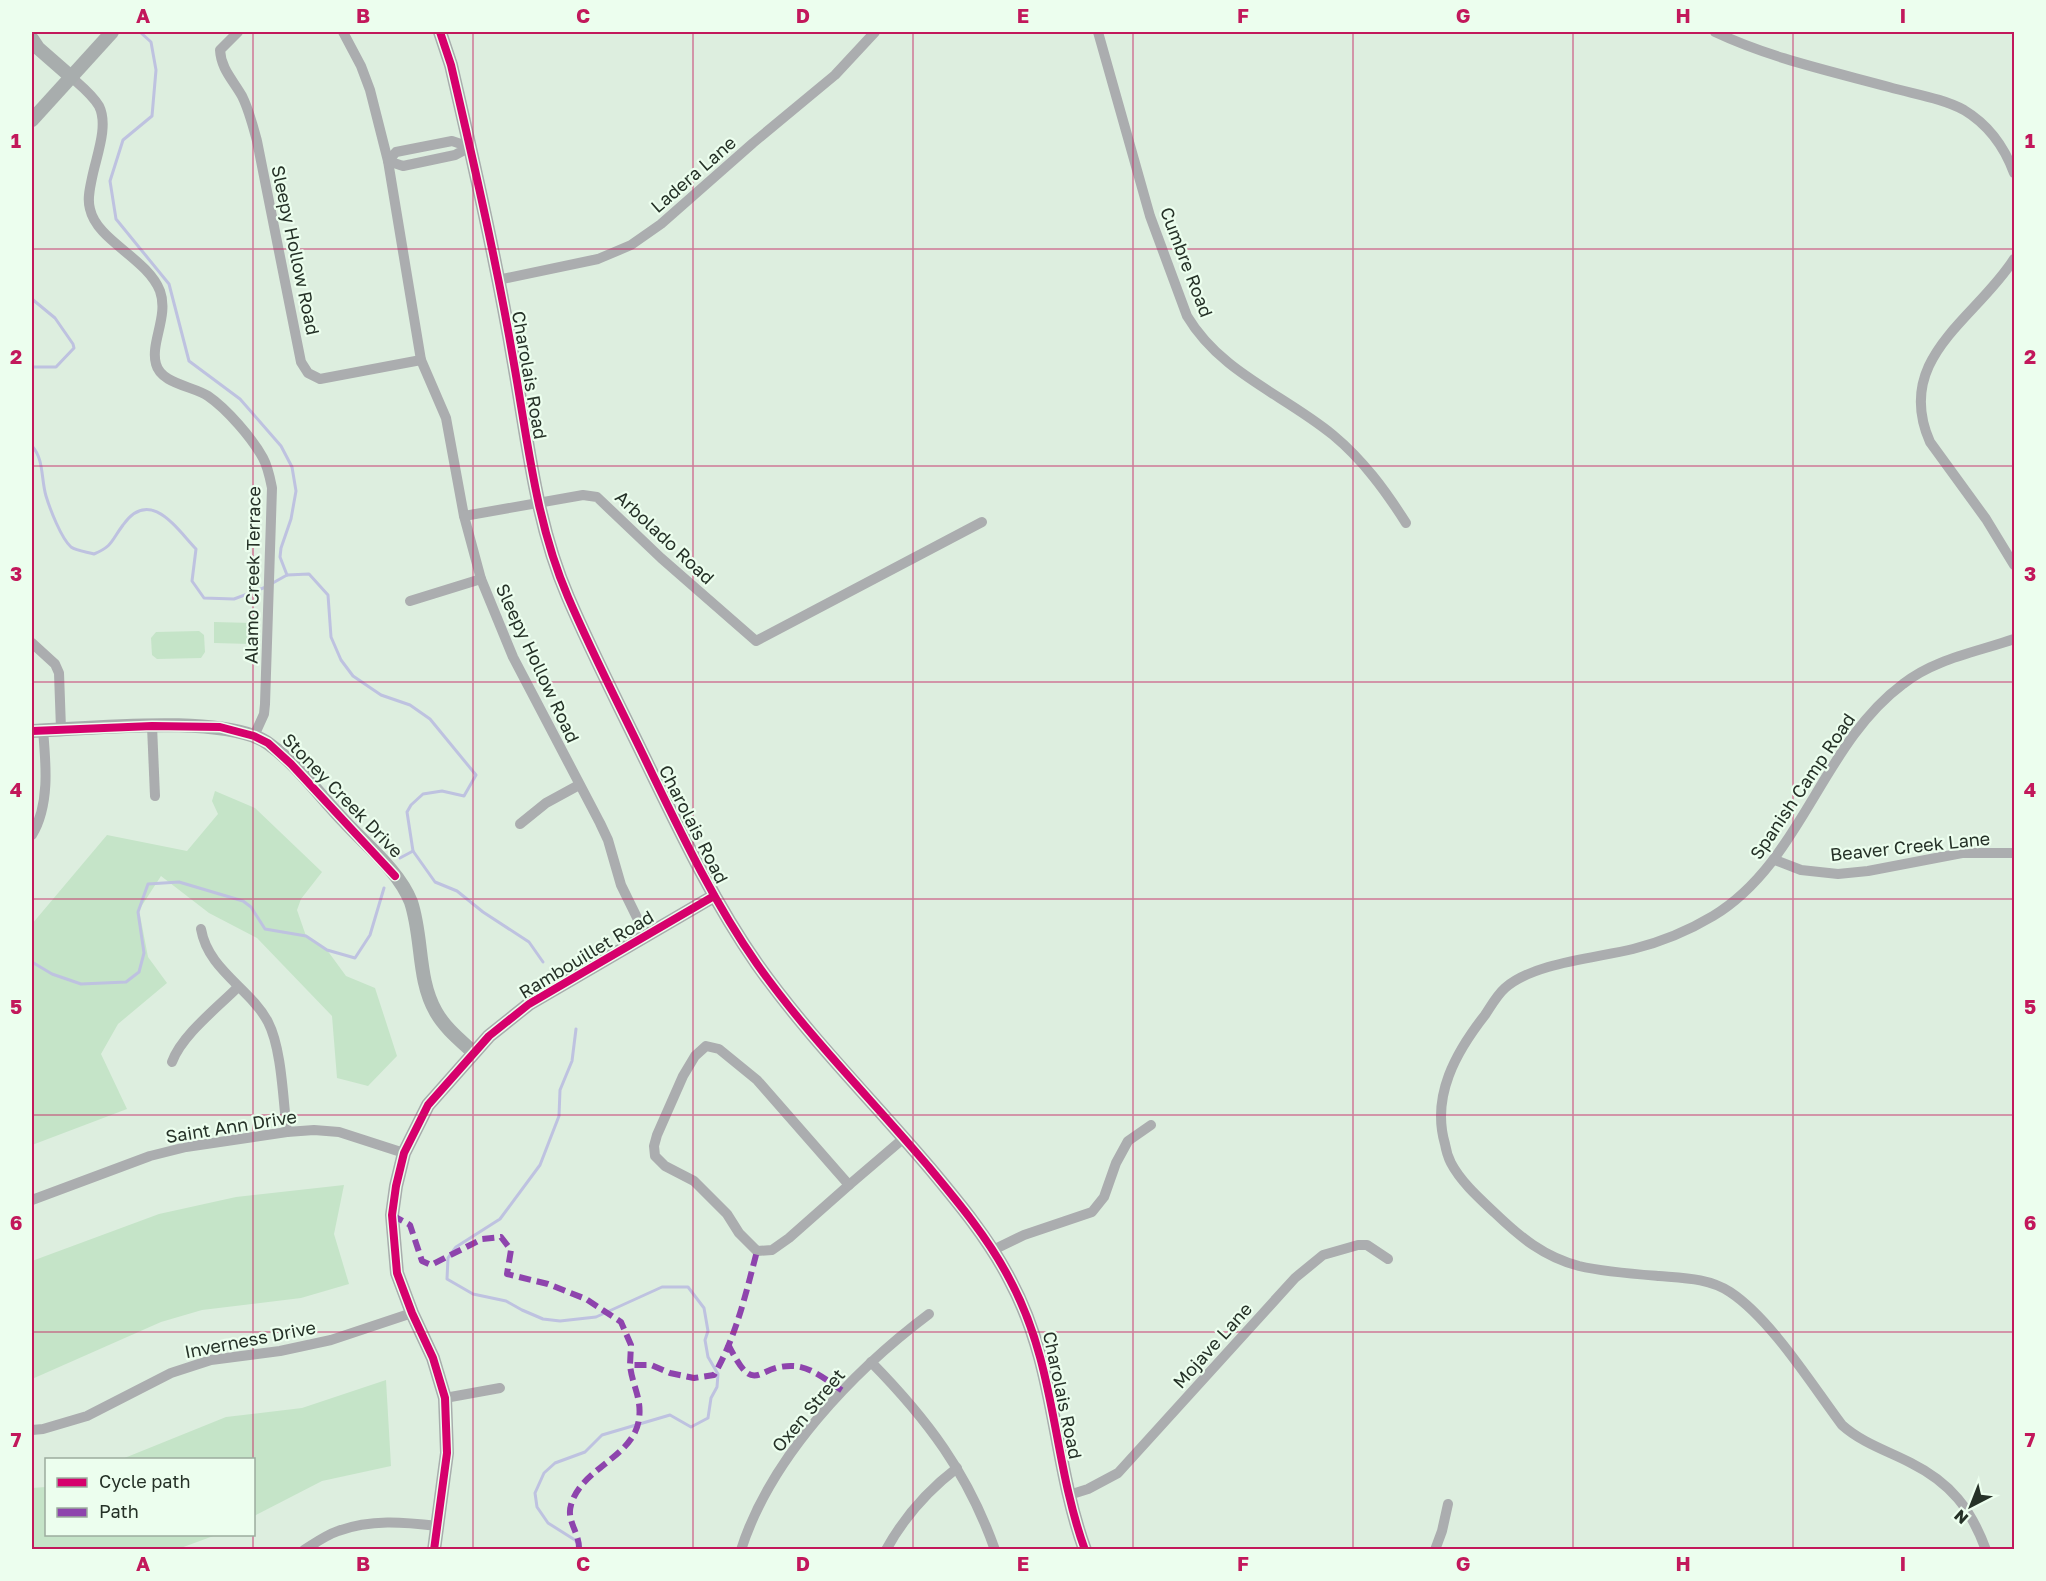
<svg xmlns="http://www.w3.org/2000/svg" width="2046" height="1581" font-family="'Golos Text',sans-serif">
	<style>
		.green { fill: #c5e4c8 }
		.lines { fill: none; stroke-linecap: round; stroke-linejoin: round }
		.stream { stroke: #bec2e0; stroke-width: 3 }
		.street { stroke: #abadaf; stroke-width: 10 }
		.secondary { stroke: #a8adad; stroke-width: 14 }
		.quiet { stroke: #8e44ad; stroke-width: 6; stroke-dasharray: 12 6; stroke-linecap: butt }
		.cycleway-casing { stroke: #ecfeee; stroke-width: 11 }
		.cycleway { stroke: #d6006c; stroke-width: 8 }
		.grid { fill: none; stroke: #c2185b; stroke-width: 1.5; stroke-opacity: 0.55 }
		.labels { text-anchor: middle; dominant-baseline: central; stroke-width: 4.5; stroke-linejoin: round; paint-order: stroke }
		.street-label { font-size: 18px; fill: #253127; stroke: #ecfeee }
		.neatline { fill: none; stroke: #c2185b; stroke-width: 2 }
		.grid-label { font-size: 20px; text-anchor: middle; font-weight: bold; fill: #c2185b }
	</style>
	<rect width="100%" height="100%" fill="#ddeedf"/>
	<!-- green -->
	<g class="green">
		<path d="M214,622L252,623L251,644L214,643Z"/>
		<path d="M199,631L204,635L205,652L201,658L157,659L152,655L151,638L156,632Z"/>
		<path d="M215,791L255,808L322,872L301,899L297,910L306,936L327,950L346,976L375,988L397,1056L368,1086L337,1078L332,1016L257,938L209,913L161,876L139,910L148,957L167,983L118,1024L101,1054L127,1109L32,1145V924L107,835L187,851L218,814L212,801Z"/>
		<path d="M344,1185L334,1234L349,1284L301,1298L202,1310L161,1322L32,1379V1261L159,1214L236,1197Z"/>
		<path d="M386,1380L391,1466L322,1481L254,1516V1460L122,1459L226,1417L302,1408Z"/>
		<path d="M46,1487V1534L216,1535L178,1549H32V1488Z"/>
	</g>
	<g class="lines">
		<!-- stream -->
		<g class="stream">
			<path d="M140,32L151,42L156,70L152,116L123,140L110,181L116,219L169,284L189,361L240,399L281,446L292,467L296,491L291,519L281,548L280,557L287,575"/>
			<path d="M32,299L55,318L73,344L74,348L56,367H32"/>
			<path d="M32,446C44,459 41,479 46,496C50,509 61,538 71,547C77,551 88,552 94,554C113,546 111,541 123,525C150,487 176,528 196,549L192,581L204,598L234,599L266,587"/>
			<path d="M271,584L287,575L309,574L328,595L331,637L341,660L353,676L381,695L410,705L430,719L476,775L464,796L442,791L423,794L411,805L407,812L413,851L435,882L457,891L483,912L529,942L543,962"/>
			<path d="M400,858L413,851"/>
			<path d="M32,962L52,974L81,984L126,982L139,972L144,953L138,912L148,884L179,882L243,901L251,907L265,929L306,936L327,950L355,958L370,935L384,888"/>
			<path d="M576,1029L572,1061L560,1090L559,1116L540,1165L500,1219L456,1247L448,1258L447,1279L473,1294L506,1301L522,1310L543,1319L560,1321L596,1317L662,1287H688L704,1308L708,1331L705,1340L708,1357L718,1374L717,1387L711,1398L708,1418L691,1427L670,1415L602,1435L585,1452L555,1463L544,1473L535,1493L537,1507L548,1523L575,1540L582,1550"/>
		</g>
		<!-- street -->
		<g class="street">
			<path d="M238,32L220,50C221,69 233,80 242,96C249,110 253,126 257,141L301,362L308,373L320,379L421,360"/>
			<path d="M343,32L361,66L370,90L388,161L421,360L446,418L464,516L481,579L513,657L600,823L608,840L621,885L646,936"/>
			<path d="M1098,32L1150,216L1187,316C1221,373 1283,394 1333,435C1363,460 1385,490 1406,523"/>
			<path d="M1715,32C1770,58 1830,71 1889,87C1913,94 1942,98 1964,110C1989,125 2004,146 2014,173"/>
			<path d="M70,76C80,85 92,94 99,106C109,126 96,157 92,178C90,188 87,199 90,209C97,241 147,258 160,291C169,316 150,343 156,364C161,384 193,386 208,396C227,409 252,438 263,458C268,467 270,478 272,488L265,704L264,714L254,736"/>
			<path d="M452,141L470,147L455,155L403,166L388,161L396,152Z"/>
			<path d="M2014,259C1976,319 1893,358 1930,442L1986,519L2014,565"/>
			<path d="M498,280L598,259L631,245L661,224L753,143L835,75L875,32"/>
			<path d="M464,516L583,495L597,497L661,558L756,641L982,522"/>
			<path d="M410,601L481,579"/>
			<path d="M32,643L55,664L59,673L61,729"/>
			<path d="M152,726L155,796"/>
			<path d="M520,824L546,803L579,785"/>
			<path d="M32,835C50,805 46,764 43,730"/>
			<path d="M1775,860L1801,870L1838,874L1868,871L1962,853H2014"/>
			<path d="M201,929C208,970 250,988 268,1022C282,1049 283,1101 287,1132"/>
			<path d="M706,1046L719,1049L757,1080L849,1185L789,1238L772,1250L757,1251L739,1233L727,1214L694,1181L665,1166L655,1156L654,1146L657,1135L683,1076L695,1056Z"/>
			<path d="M172,1062C182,1035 217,1008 238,987"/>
			<path d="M849,1185L904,1138"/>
			<path d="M32,1200L150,1156L186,1147L287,1132L314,1130L339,1132L404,1153"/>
			<path d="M993,1250L1024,1235L1092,1212L1104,1197L1116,1163L1128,1141L1151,1125"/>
			<path d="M871,1362C927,1419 968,1473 995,1550"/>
			<path d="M445,1398L500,1388"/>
			<path d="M32,1430L43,1429L87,1416L171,1373L211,1360L280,1351L331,1340L412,1313"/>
			<path d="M1069,1495L1088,1489L1118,1473L1295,1278L1323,1255L1358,1245H1367L1388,1259"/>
			<path d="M304,1550C315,1543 326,1535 338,1531C371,1519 403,1522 438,1526"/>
			<path d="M741,1550C770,1458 853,1371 929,1314"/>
			<path d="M886,1550C904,1517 927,1491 957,1468"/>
			<path d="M1435,1550L1442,1531L1448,1504"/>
			<path d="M1986,1550C1971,1509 1951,1483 1911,1463C1888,1451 1862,1443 1842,1425C1812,1385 1771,1319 1730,1292C1709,1278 1683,1278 1659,1276C1633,1274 1605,1272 1579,1266C1544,1257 1520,1237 1495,1213C1479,1198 1461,1182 1451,1163C1448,1157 1446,1150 1445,1144C1431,1096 1456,1052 1485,1015C1491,1006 1497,995 1505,988C1533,963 1596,958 1633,949C1661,942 1688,931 1713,916C1802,862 1821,745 1903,684C1934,659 1977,652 2014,639"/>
		</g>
		<!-- secondary -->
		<g class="secondary">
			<path d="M440,32L451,65C474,164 497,264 514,364C528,443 536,523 568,597C592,653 620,707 646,761C680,831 713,901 757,964C807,1035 872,1100 928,1166C958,1202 989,1239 1010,1280C1057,1367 1052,1459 1085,1550"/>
			<path d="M32,39L38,48L70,76"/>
			<path d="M32,120L112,32"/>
			<path d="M32,731C85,729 228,713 269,744C298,765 320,796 345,822C367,846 399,871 411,902C423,938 417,979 436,1012C445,1028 460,1040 473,1052"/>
			<path d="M434,1550L447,1453L445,1398L433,1358L412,1313L397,1273L392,1215L396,1186L404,1153L428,1105L489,1036L529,1004L714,896"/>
		</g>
		<!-- quiet -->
		<g class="quiet">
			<path d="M392,1215L410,1225L422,1261L431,1265L482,1239L501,1237L511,1250L507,1274L548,1284L586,1299L621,1322L631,1345L630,1365H651L670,1373L694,1378L714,1375C736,1337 746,1293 757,1251"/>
			<path d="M728,1344C756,1400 755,1364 794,1366C812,1367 829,1382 843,1391"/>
			<path d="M579,1550C580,1533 566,1521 571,1505C581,1468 634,1457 639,1419C642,1398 632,1385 630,1365"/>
		</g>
		<!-- cycleway casing -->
		<g class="cycleway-casing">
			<g id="cycleway">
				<path d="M440,32L451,65C474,164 497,264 514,364C528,443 536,523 568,597C592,653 620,707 646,761C680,831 713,901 757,964C807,1035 872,1100 928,1166C958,1202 989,1239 1010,1280C1057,1367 1052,1459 1085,1550"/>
				<path d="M32,731L152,726L220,727L254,736L268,743L291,764L395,876"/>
				<path d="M434,1550L447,1453L445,1398L433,1358L412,1313L397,1273L392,1215L396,1186L404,1153L428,1105L489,1036L529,1004L714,896"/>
			</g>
		</g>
		<!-- cycleway -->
		<use href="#cycleway" class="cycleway"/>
	</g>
	<!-- grid -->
	<path class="grid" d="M253,32V1460M473,32V1550M693,32V1550M913,32V1550M1133,32V1550M1353,32V1550M1573,32V1550M1793,32V1550M32,249H2014M32,466H2014M32,682H2014M32,899H2014M32,1115H2014M32,1332H2014M253,1534V1550"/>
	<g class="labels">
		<!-- street labels -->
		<g class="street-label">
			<text transform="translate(693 174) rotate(-41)">Ladera Lane</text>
			<text transform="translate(296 250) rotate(78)">Sleepy Hollow Road</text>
			<text transform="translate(1187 262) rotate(69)">Cumbre Road</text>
			<text transform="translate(530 375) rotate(80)">Charolais Road</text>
			<text transform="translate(665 537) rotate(43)">Arbolado Road</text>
			<text transform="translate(252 575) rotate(-89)">Alamo Creek Terrace</text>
			<text transform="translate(538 663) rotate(65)">Sleepy Hollow Road</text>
			<text transform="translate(1802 786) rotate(-56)">Spanish Camp Road</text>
			<text transform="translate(343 795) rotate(46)">Stoney Creek Drive</text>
			<text transform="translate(694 824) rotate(63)">Charolais Road</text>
			<text transform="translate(1910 846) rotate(-6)">Beaver Creek Lane</text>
			<text transform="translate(586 954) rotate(-31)">Rambouillet Road</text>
			<text transform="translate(231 1126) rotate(-9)">Saint Ann Drive</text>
			<text transform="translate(250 1339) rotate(-11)">Inverness Drive</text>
			<text transform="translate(1212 1345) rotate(-48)">Mojave Lane</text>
			<text transform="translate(1063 1395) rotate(78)">Charolais Road</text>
			<text transform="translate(808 1410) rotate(-50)">Oxen Street</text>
		</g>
	</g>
	<!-- border -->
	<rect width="2046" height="1581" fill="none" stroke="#ecfeee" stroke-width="66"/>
	<!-- legend -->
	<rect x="45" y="1458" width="210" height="78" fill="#ecfeee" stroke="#9cac9e" stroke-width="1.5"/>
	<rect x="57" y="1478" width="30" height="9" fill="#d6006c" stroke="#9cac9e" stroke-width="1.5"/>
	<text x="99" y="1488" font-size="18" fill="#253127">Cycle path</text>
	<rect x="57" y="1508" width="30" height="9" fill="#8e44ad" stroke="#9cac9e" stroke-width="1.5"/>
	<text x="99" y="1518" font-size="18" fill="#253127">Path</text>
	<!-- north arrow -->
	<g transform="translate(1971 1506) rotate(222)" stroke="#ecfeee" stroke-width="4.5" paint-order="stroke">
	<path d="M0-4.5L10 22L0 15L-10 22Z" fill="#253127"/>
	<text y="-9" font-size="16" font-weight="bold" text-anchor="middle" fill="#253127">N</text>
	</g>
	<rect x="33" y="33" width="1980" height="1515" class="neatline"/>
	<g class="grid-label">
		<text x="143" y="23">A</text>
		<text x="363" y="23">B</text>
		<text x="583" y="23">C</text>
		<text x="803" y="23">D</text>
		<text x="1023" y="23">E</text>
		<text x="1243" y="23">F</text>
		<text x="1463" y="23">G</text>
		<text x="1683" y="23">H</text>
		<text x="1903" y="23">I</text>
		<text x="16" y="148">1</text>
		<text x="2030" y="148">1</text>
		<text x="16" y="364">2</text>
		<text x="2030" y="364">2</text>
		<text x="16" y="581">3</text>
		<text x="2030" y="581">3</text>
		<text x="16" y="797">4</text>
		<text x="2030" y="797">4</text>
		<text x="16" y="1014">5</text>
		<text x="2030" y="1014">5</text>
		<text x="16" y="1230">6</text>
		<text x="2030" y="1230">6</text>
		<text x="16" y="1447">7</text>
		<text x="2030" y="1447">7</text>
		<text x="143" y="1571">A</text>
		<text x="363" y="1571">B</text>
		<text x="583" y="1571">C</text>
		<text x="803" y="1571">D</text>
		<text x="1023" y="1571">E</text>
		<text x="1243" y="1571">F</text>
		<text x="1463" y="1571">G</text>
		<text x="1683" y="1571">H</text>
		<text x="1903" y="1571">I</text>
	</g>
</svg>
